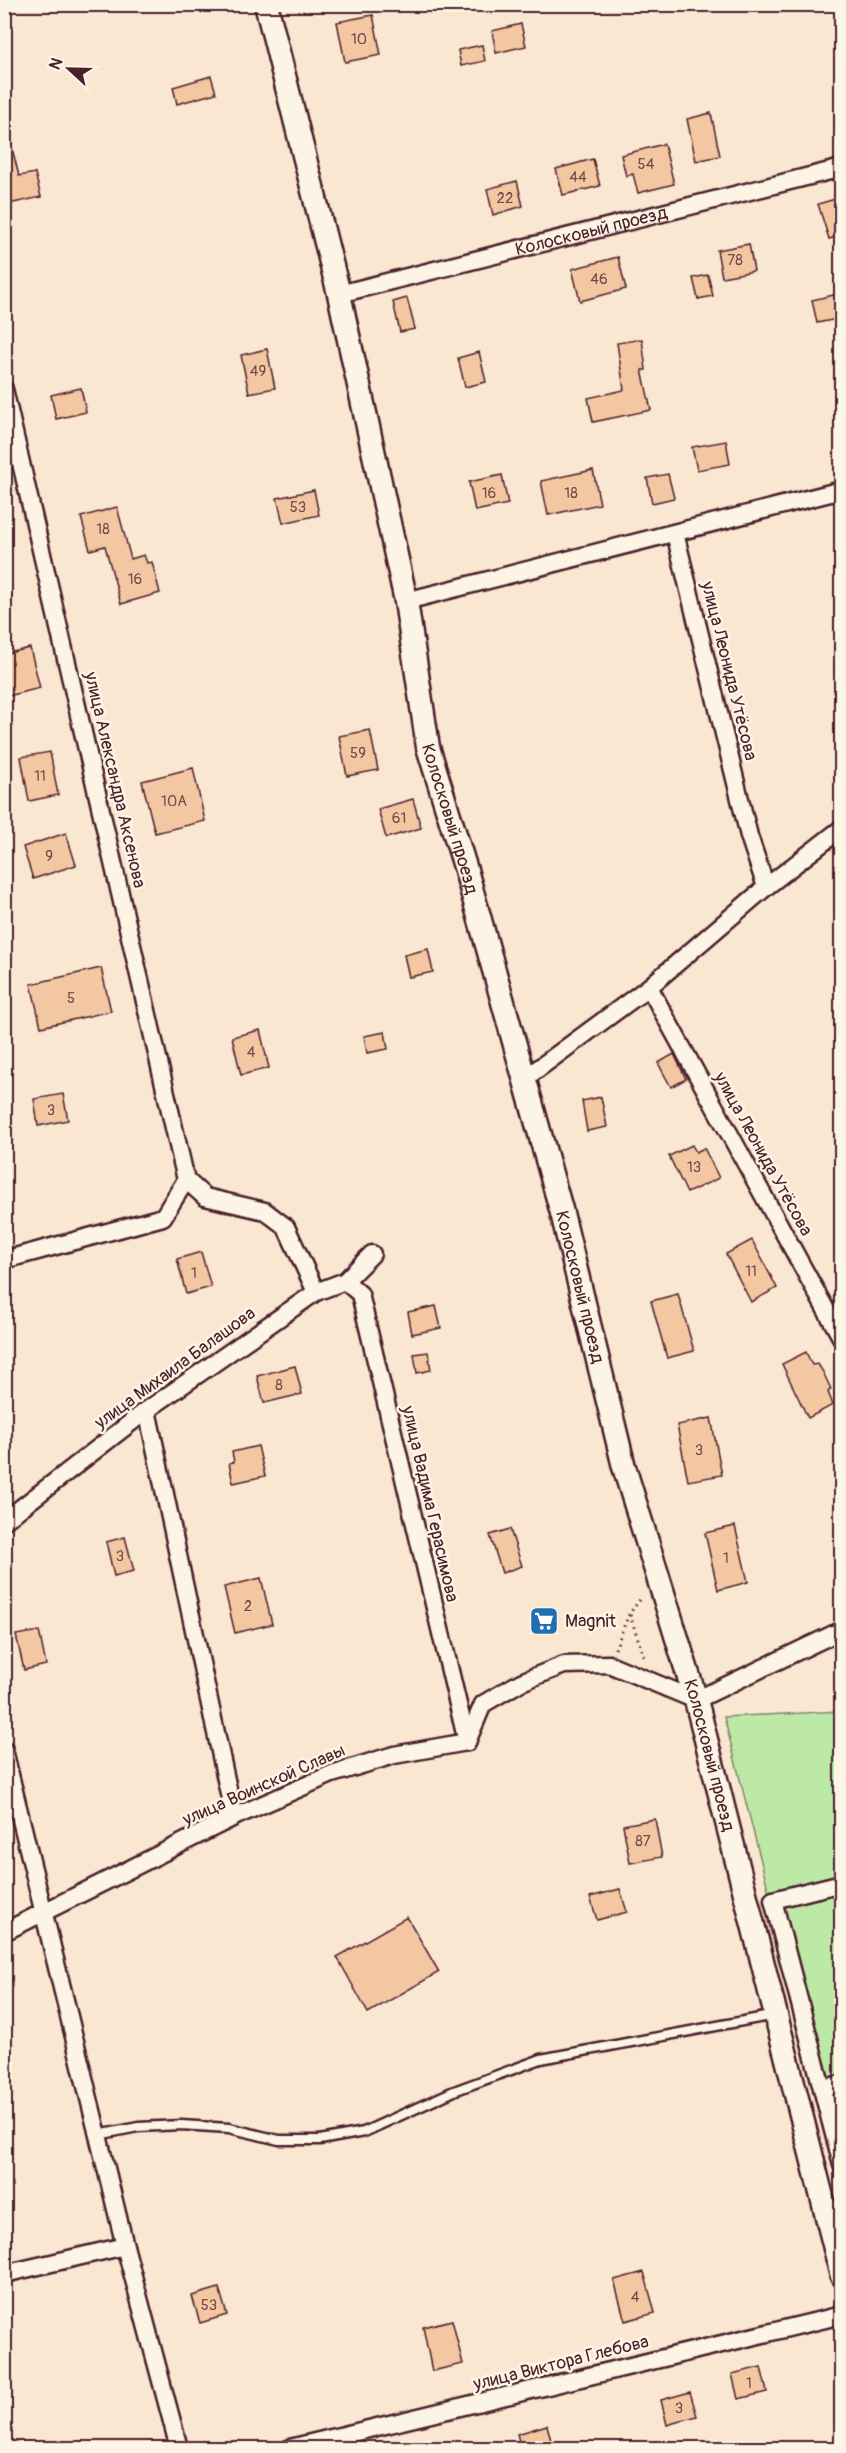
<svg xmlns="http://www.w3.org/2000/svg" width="846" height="2453" font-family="Pangolin,sans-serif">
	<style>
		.green { fill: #bde9a7; stroke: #848469; stroke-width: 1.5 }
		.building { fill: #f4c7a3; stroke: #4a1f2b; stroke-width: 1.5 }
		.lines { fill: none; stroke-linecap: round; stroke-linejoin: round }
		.lane-casing { stroke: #4a1f2b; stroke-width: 13 }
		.street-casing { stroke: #4a1f2b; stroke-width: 21 }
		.secondary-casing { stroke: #4a1f2b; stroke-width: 27 }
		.path { stroke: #4a1f2b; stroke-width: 3; stroke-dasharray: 1.5 4.5; stroke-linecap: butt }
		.lane { stroke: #fcf5e5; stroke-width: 8 }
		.street { stroke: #fcf5e5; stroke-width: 16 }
		.secondary { stroke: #fcf5e5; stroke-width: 22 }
		.labels { text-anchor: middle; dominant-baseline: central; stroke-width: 5; stroke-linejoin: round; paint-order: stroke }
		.number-label { font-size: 15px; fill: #744949 }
		.street-label { font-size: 18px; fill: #4a1f2b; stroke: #fcf5e5 }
		.poi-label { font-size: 18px; fill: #4a1f2b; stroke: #fcf5e5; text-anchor: start }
	</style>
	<rect width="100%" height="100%" fill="#fae7d1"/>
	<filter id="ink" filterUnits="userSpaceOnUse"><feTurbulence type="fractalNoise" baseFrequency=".0167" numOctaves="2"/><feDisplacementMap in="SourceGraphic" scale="12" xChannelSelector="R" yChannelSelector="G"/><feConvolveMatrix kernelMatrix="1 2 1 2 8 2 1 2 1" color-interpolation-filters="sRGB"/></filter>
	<g filter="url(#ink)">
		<!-- green -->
		<path class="green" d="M841,1711V2173L724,1717Z"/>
		<!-- building -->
		<g class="building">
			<path d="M373,15L381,55L345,62L337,22Z"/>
			<path d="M521,24L526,46L496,53L492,31Z"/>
			<path d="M482,45L485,61L461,66L458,50Z"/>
			<path d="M211,76L216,93L177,104L173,87Z"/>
			<path d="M711,113L720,156L696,161L687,119Z"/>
			<path d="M10,140L19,176L35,173L41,197L4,205V141Z"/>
			<path d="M664,144L674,184L638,193L633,174L626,176L621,155Z"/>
			<path d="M593,159L600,186L563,195L556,169Z"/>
			<path d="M517,181L523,206L493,215L487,189Z"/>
			<path d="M842,197V235L829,239L818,204Z"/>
			<path d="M749,244L754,271L722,277L717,250Z"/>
			<path d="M618,257L626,289L580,301L572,269Z"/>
			<path d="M708,275L713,296L698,299L693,278Z"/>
			<path d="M842,293V318L817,323L812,300Z"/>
			<path d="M407,298L415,329L400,332L393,302Z"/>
			<path d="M642,339L646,370H642L651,410L593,422L588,398L624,390L617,343Z"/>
			<path d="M267,349L275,388L249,393L241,355Z"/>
			<path d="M479,352L486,382L465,387L458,358Z"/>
			<path d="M81,388L86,412L56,419L51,395Z"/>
			<path d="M726,441L730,464L697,470L692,447Z"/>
			<path d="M593,470L600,504L548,515L541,481Z"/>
			<path d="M668,474L674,498L652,503L647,478Z"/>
			<path d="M502,475L508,504L475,511L469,482Z"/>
			<path d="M314,490L319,515L283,523L277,498Z"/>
			<path d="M117,507L131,559L144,555L147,563L152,562L160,593L121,604L105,546L90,550L81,517Z"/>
			<path d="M30,648L40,688L8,696L4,680V654Z"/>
			<path d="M370,730L378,770L347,776L339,736Z"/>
			<path d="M50,752L58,795L29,801L21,757Z"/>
			<path d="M193,768L205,821L155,833L142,781Z"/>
			<path d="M413,799L421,828L386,838L378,809Z"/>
			<path d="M66,833L76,865L33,879L23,847Z"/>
			<path d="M428,949L433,972L409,977L404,955Z"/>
			<path d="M101,968L111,1011L41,1027L31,984Z"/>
			<path d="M260,1030L269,1068L241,1075L232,1037Z"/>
			<path d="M385,1032L388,1049L367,1053L364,1036Z"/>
			<path d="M674,1054L686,1079L671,1087L658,1063Z"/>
			<path d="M63,1094L68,1120L38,1126L34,1099Z"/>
			<path d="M601,1097L607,1127L587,1131L582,1101Z"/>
			<path d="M692,1145L696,1152L704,1148L719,1178L687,1193L669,1156Z"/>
			<path d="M752,1240L777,1288L751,1302L726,1254Z"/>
			<path d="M201,1252L211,1287L186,1294L177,1259Z"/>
			<path d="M678,1294L694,1351L667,1358L651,1301Z"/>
			<path d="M436,1306L441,1328L412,1334L408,1312Z"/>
			<path d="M428,1352L431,1370L417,1373L414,1354Z"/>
			<path d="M806,1352L812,1365L818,1364L823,1372L831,1389L828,1392L833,1405L808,1418L782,1364Z"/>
			<path d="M295,1366L302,1394L264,1403L257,1376Z"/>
			<path d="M711,1418L722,1475L688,1481L677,1425Z"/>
			<path d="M258,1446L265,1476L233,1483L229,1463L234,1462L232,1452Z"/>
			<path d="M735,1526L748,1582L718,1590L705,1533Z"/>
			<path d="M510,1529L522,1566L502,1573L490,1535Z"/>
			<path d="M125,1537L134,1571L114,1576L106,1542Z"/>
			<path d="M261,1578L272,1624L235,1633L224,1587Z"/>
			<path d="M39,1631L46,1665L24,1670L16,1635Z"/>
			<path d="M655,1819L662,1857L630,1863L623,1825Z"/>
			<path d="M620,1889L627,1912L597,1920L590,1897Z"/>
			<path d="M407,1917L439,1972L368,2013L337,1957Z"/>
			<path d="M644,2272L655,2313L625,2321L614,2280Z"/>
			<path d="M219,2288L227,2315L200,2323L192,2296Z"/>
			<path d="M452,2320L463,2364L432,2371L423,2327Z"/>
			<path d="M761,2367L767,2392L738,2399L732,2374Z"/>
			<path d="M690,2392L697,2416L667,2425L661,2400Z"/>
			<path d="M547,2425L553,2448H521L517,2434Z"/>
		</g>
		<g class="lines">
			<!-- lane casing -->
			<g class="lane-casing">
				<path id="lane" d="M98,2135L138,2127L181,2125L229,2128L279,2140H320L364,2132L454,2091L541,2059L775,2015"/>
			</g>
			<!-- street casing -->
			<g class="street-casing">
				<g id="street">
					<path id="s1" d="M339,294L842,168"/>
					<path d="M4,389L186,1180"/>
					<path d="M675,533L749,836L766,887"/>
					<path d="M406,601L842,490"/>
					<path d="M649,987L842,1339"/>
					<path d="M524,1079L649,987L766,887L842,828"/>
					<path d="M4,1260L163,1217L186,1180L205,1197L265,1211L286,1227L316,1292"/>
					<path d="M345,1281L360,1294L467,1742"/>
					<path d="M147,1410L234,1817"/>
					<path d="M4,1521L147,1410L316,1292L345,1281L372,1254"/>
					<path d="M467,1742L483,1704L521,1682L564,1665L609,1664L696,1700L842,1630"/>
					<path d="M4,1750L125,2246L179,2448"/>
					<path d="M842,1883L773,1900L842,2165"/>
					<path d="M4,1932L234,1817L332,1774L394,1755L467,1742"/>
					<path d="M823,2088L842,2084"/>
					<path d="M4,2274L125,2246"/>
					<path d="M290,2448L842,2315"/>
				</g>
			</g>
			<!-- secondary casing -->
			<g class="secondary-casing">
				<g id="secondary">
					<path id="s2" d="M266,4L339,294L406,601L428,747L466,870L562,1213L624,1467L696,1700L842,2276"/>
				</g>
			</g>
			<!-- path -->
			<g class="path">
				<path d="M630,1615L645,1660"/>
				<path d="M615,1649L629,1614L642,1597"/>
			</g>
			<!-- lane -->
			<use href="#lane" class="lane"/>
			<!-- street -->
			<use href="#street" class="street"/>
			<!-- secondary -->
			<use href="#secondary" class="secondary"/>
		</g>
	</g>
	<!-- icons -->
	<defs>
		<g id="supermarket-square" transform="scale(1.5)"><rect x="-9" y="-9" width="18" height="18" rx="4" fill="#1f6fb2" stroke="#fcf5e5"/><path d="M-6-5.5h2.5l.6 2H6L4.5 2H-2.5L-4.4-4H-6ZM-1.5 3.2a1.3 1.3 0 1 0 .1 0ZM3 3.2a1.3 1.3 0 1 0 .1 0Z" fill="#fff"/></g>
	</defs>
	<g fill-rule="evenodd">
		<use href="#supermarket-square" x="544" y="1621"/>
	</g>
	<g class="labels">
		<!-- number labels -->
		<g class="number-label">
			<text x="359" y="39">10</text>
			<text x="646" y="164">54</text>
			<text x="578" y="177">44</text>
			<text x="505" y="198">22</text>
			<text x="735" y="260">78</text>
			<text x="599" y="279">46</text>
			<text x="258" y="371">49</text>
			<text x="489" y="493">16</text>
			<text x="571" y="493">18</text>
			<text x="298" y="507">53</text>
			<text x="103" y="529">18</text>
			<text x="135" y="579">16</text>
			<text x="358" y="753">59</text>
			<text x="40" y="776">11</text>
			<text x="174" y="801">10А</text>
			<text x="399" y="818">61</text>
			<text x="49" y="856">9</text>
			<text x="71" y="998">5</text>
			<text x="251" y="1052">4</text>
			<text x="51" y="1110">3</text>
			<text x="694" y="1167">13</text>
			<text x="751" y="1271">11</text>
			<text x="194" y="1273">1</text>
			<text x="279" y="1385">8</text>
			<text x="699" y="1450">3</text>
			<text x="120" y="1556">3</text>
			<text x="726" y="1558">1</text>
			<text x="248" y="1606">2</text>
			<text x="643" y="1841">87</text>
			<text x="635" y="2297">4</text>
			<text x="209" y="2305">53</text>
			<text x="749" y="2383">1</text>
			<text x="679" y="2408">3</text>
		</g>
		<!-- street labels -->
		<g class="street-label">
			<text stroke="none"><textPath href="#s1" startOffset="260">Колосковый проезд</textPath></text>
			<text transform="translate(729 671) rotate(76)">улица Леонида Утёсова</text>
			<text transform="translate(115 780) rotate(77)">улица Александра Аксенова</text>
			<text stroke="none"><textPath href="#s2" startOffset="836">Колосковый проезд</textPath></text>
			<text transform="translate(763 1154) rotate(61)">улица Леонида Утёсова</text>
			<text stroke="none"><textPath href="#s2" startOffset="1322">Колосковый проезд</textPath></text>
			<text transform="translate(175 1368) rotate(-36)">улица Михаила Балашова</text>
			<text transform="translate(430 1504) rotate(77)">улица Вадима Герасимова</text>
			<text stroke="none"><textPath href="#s2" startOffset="1808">Колосковый проезд</textPath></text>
			<text transform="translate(264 1785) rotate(-24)">улица Воинской Славы</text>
			<text transform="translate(561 2363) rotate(-14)">улица Виктора Глебова</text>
		</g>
		<!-- poi labels -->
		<g class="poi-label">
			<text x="565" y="1621">Magnit</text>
		</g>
	</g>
	<!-- margin -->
	<rect width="846" height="2453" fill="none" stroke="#fcf5e5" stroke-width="24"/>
	<rect x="12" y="12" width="822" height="2429" fill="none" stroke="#4a1f2b" stroke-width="2" filter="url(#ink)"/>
	<!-- north arrow -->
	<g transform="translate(69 69) rotate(292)" stroke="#fcf5e5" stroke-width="4.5" paint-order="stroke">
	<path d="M0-4.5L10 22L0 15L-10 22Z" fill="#4a1f2b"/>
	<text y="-9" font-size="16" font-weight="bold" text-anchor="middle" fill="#4a1f2b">N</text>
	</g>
</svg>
